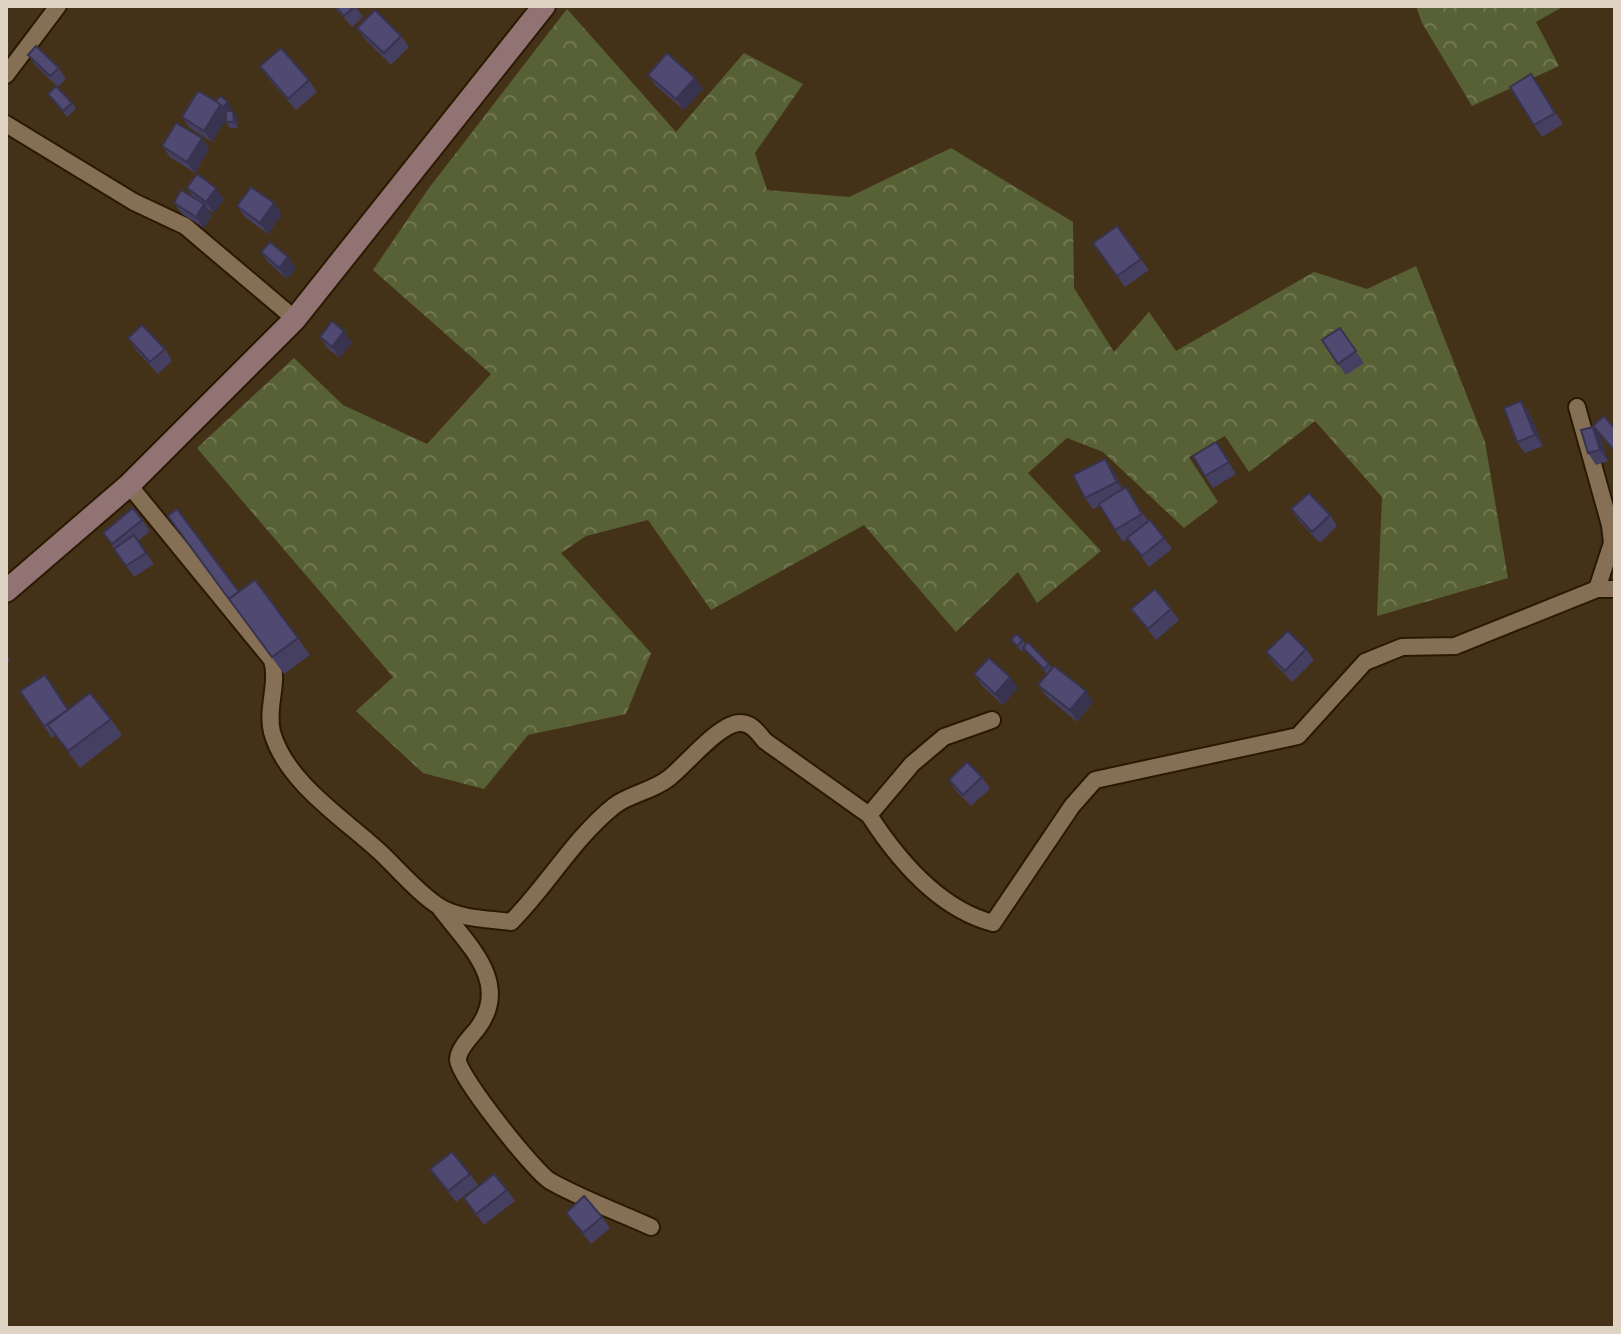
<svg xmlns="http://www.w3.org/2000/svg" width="1621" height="1334" font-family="'PT Sans',sans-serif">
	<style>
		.forest { fill: url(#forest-crowns) }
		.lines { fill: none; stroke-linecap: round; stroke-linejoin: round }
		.minor-casing { stroke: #2a1901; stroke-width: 20 }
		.secondary-casing { stroke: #2a1901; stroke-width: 26 }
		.minor { stroke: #857055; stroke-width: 16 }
		.secondary { stroke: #927373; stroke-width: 22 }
		.wall { fill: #453f61 }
		.shaded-wall { fill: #38334f }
		.building { fill: #504971; stroke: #38334f; stroke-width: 2 }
	</style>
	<defs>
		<pattern id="forest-crowns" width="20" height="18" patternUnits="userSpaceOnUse" patternTransform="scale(2)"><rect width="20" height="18" fill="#586135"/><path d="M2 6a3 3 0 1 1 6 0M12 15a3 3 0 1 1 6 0" fill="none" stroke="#707751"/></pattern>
	</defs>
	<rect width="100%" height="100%" fill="#443218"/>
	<!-- forest -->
	<g class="forest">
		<path d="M1416,6H1564L1536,22L1559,66L1472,106L1422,23Z"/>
		<path d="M567,9L676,132L744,53L803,84L755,153L767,190L849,197L951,148L1073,222L1074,288L1114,352L1149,312L1176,351L1314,272L1367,289L1416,266L1485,442L1508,578L1377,616L1382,497L1315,421L1249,472L1225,436L1189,457L1218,502L1184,528L1103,452L1067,438L1028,473L1101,551L1037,603L1018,572L956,632L864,525L711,610L648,520L586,536L561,553L651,653L626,714L528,735L484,789L423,773L356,711L393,677L197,448L294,358L343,405L427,444L491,374L373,270L429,188Z"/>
	</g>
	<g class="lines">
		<!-- minor casing -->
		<g class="minor-casing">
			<g id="minor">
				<path d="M6,75L58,6"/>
				<path d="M6,124L134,202L185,226L295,319"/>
				<path d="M1577,407L1610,525L1612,543L1597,589"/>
				<path d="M129,485L272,660C279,684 266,708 272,732C286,783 346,820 381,853C399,870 419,894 440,907C460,919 488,919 511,922C547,886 573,839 614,806C629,794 653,791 669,778C685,766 721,721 741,723C752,723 759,734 765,741L869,815L912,764L944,737L992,720"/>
				<path d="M869,815C898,860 939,909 993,923L1072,806L1095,780L1298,736L1365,662L1402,647L1455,646L1597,589H1615"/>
				<path d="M440,908C468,945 512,983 477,1029C470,1038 458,1049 458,1060C459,1077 534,1171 550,1181C582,1199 618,1212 651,1227"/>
			</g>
		</g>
		<!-- secondary casing -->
		<g class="secondary-casing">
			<path id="secondary" d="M6,591L129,485L295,319L544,6"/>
		</g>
		<!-- minor -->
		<use href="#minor" class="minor"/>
		<!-- secondary -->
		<use href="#secondary" class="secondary"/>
	</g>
	<!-- wall -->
	<g class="wall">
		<path d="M333,6H355L363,17L352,27Z"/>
		<path d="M357,28L401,36L409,47L391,65L365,39Z"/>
		<path d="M28,55L59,68L66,79L58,87L36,66Z"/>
		<path d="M260,66L309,80L317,92L296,110L268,78Z"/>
		<path d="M1531,74L1563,124L1542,137L1534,125Z"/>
		<path d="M648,75L695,78L703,89L684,110L656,86Z"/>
		<path d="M48,94L72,103L76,108L67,117Z"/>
		<path d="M217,102L231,108L229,111L237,116L238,128H230L226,122V119L212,142L190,128L182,117Z"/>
		<path d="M202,138L209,149L195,173L170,157L162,146Z"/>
		<path d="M187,188L224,199L214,213L206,208L212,215L204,228L182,214L174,203L194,198Z"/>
		<path d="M237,206L282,214L268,234L245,217Z"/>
		<path d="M1117,226L1149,270L1125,287L1093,243Z"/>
		<path d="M261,252L288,257L296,268L287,279L269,263Z"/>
		<path d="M1340,328L1364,363L1346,375L1338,364Z"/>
		<path d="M320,337L352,342L340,358L327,348Z"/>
		<path d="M128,338L165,349L172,361L158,374L135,349Z"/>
		<path d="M1529,412L1543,446L1525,453L1517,442Z"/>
		<path d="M1601,438L1608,461L1596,465L1588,453Z"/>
		<path d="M1216,442L1236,474L1213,488L1205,476Z"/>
		<path d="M1113,470L1123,489L1126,487L1148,521L1164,538L1172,549L1149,567L1128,539L1123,542L1100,506L1093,509L1085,498Z"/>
		<path d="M1291,509L1330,515L1337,526L1320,543L1299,521Z"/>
		<path d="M168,516L239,592L298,638L310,655L284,674Z"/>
		<path d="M142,520L150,531L138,541L154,564L134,577L103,533Z"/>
		<path d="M1131,609H1171L1179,620L1156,640Z"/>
		<path d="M1011,640H1023L1026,645L1049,664L1052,668L1086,691L1093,702L1077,722L1046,696L1038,685L1047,674L1024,649L1021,651Z"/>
		<path d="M1306,649L1314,660L1292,682L1274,663L1266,652Z"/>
		<path d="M6,655L10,661L6,665Z"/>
		<path d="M974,674L1018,688L1003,705L982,686Z"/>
		<path d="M20,691L68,710L111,719L122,735L80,768L55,735L52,738Z"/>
		<path d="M982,777L990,789L971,806L956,791L949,780Z"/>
		<path d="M430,1169L470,1174L478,1185L456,1202Z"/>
		<path d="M507,1190L515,1201L484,1225L464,1198Z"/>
		<path d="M566,1213L602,1217L610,1228L591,1244Z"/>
	</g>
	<!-- shaded-wall -->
	<g class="shaded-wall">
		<path d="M695,78L703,89L684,110L676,99Z"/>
		<path d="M228,102L231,108L227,113L223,107Z"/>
		<path d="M221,104L228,116L212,142L204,131Z"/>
		<path d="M233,111L237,116L238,128L234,122Z"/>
		<path d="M202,138L209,149L195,173L187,162Z"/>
		<path d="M216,188L224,199L214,213L206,202Z"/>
		<path d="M274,203L282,214L268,234L260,223Z"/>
		<path d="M204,204L212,215L204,228L196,217Z"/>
		<path d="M288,257L296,268L287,279L279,268Z"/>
		<path d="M344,331L352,342L340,358L332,347Z"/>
		<path d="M1521,401L1529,412L1543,446L1535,435Z"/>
		<path d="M1593,427L1601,438L1608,461L1600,450Z"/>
		<path d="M1105,459L1113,470L1124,493L1117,482Z"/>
		<path d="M1010,677L1018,688L1003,705L995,694Z"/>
		<path d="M1086,691L1093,702L1077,722L1070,710Z"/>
	</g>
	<!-- building -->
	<g class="building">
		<path d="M335,6H355L344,16Z"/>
		<path d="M375,10L401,36L384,53L357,28Z"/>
		<path d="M36,46L59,68L50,76L28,55Z"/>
		<path d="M281,48L309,80L288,99L260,66Z"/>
		<path d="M667,53L695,78L676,99L648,75Z"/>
		<path d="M1531,74L1555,113L1534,125L1510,87Z"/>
		<path d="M56,86L72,103L63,111L48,94Z"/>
		<path d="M198,91L221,104L204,131L182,117Z"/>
		<path d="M220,96L228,102L223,107L216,101Z"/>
		<path d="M226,111H233L234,122H226Z"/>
		<path d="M176,123L202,138L187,162L162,146Z"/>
		<path d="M197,174L216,188L206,202L187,188Z"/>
		<path d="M251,187L274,203L260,223L237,206Z"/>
		<path d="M181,190L204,204L196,217L174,203Z"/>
		<path d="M1117,226L1141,259L1117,276L1093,243Z"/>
		<path d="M270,242L288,257L279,268L261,252Z"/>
		<path d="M332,321L344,331L332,347L320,337Z"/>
		<path d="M142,325L165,349L150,362L128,338Z"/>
		<path d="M1340,328L1356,351L1338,364L1322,340Z"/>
		<path d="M1521,401L1535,435L1517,442L1504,408Z"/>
		<path d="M1604,416L1615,429V448L1613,449L1593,426Z"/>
		<path d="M1593,427L1600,450L1588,453L1581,430Z"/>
		<path d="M1216,442L1229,462L1205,476L1193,456Z"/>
		<path d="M1105,459L1117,482L1085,498L1073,475Z"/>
		<path d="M1126,487L1142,514L1115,530L1099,504Z"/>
		<path d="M1309,493L1330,515L1312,532L1291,509Z"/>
		<path d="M133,508L142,520L112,544L103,533Z"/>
		<path d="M177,509L239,592L229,599L168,516Z"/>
		<path d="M1150,520L1164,538L1142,556L1127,538Z"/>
		<path d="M134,535L146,553L126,566L114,549Z"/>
		<path d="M255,580L298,638L272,657L229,599Z"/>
		<path d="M1155,589L1171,609L1148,629L1131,609Z"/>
		<path d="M1288,631L1306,649L1285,671L1266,652Z"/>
		<path d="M1016,634L1023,640L1017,646L1011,640Z"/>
		<path d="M1028,642L1049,664L1044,669L1023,648Z"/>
		<path d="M989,658L1010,677L995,694L974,674Z"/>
		<path d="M1054,666L1086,691L1070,710L1038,685Z"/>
		<path d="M45,675L68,710L44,726L20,691Z"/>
		<path d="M90,693L111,719L68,751L48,725Z"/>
		<path d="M967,762L982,777L963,795L949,780Z"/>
		<path d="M452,1152L470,1174L448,1191L430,1169Z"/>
		<path d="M494,1174L507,1190L476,1214L464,1198Z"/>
		<path d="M584,1196L602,1217L583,1233L566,1213Z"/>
	</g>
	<!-- border -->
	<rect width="1621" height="1334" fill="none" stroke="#dfd3c4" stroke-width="16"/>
</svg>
